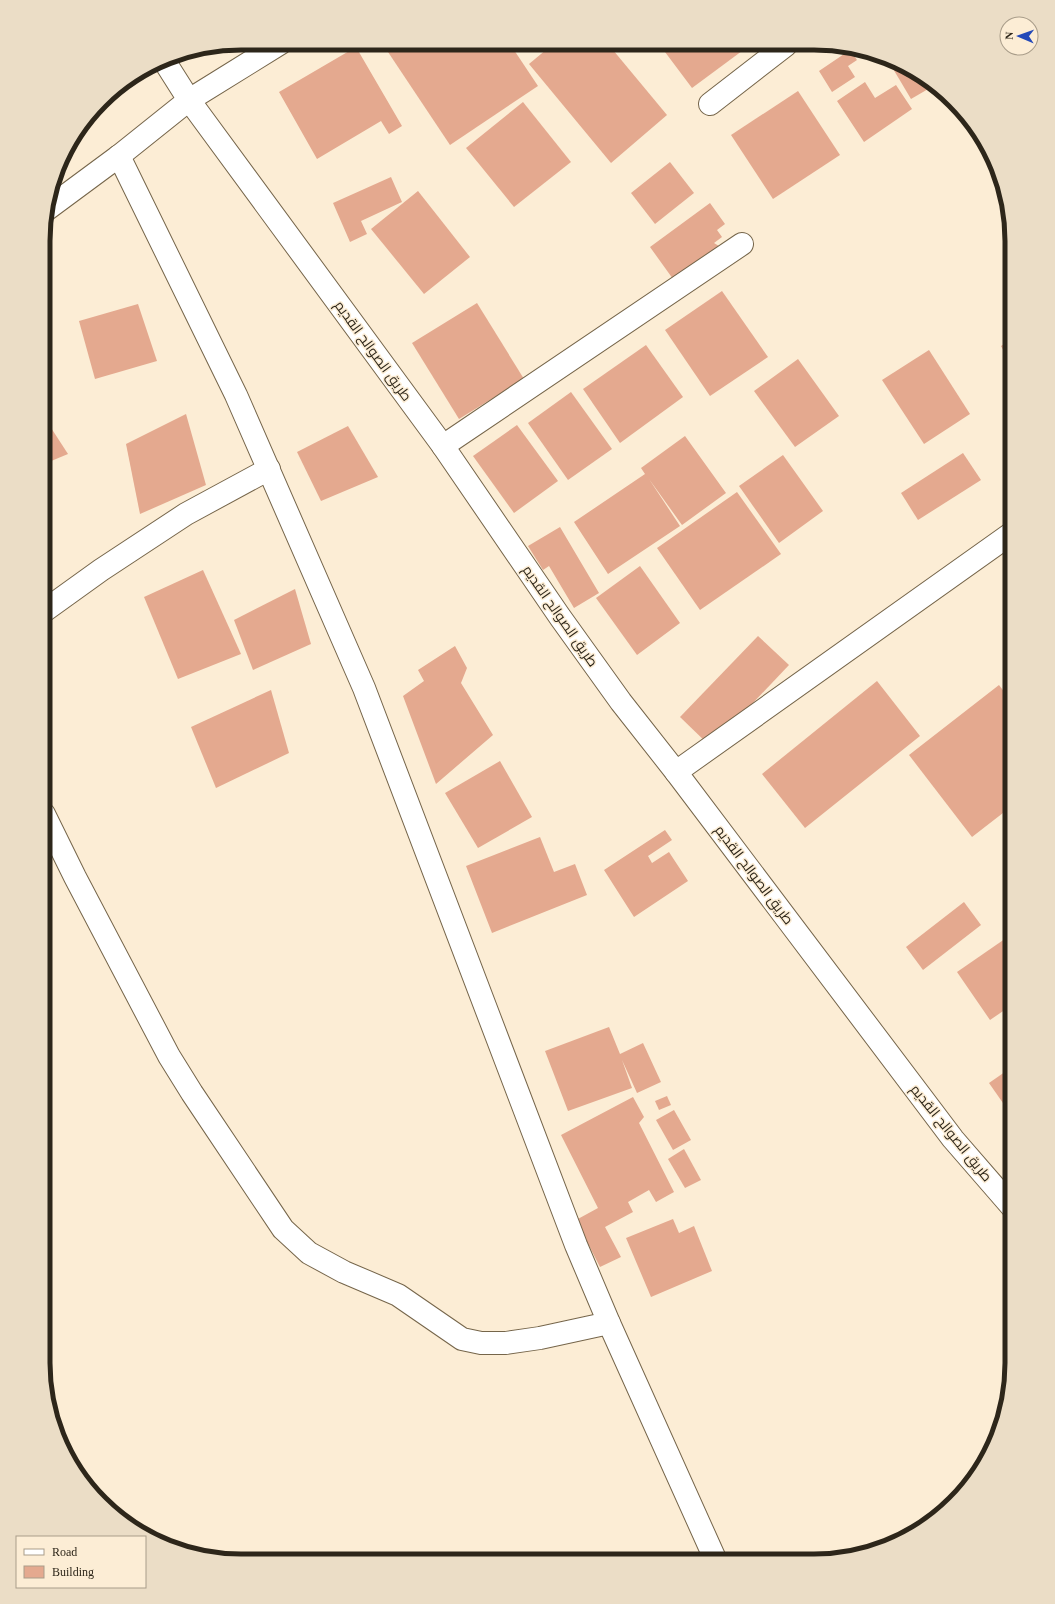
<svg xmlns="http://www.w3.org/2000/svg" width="1055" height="1604" font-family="'Times New Roman',Cairo,serif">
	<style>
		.building { fill: #e4a98f }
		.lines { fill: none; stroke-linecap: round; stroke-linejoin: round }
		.street-casing { stroke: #75654a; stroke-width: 24 }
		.street { stroke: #fff; stroke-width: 22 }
		.labels { text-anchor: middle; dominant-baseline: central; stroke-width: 3; stroke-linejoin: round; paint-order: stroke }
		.street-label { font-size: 14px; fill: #2d261a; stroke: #fcedd5 }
		.rim { fill: none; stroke: #2d261a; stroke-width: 5 }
	</style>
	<rect width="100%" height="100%" fill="#fcedd5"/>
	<!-- building -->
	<g class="building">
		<path d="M382,43L510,44L538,86L450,145Z"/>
		<path d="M553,44H608L667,115L611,163L529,64Z"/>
		<path d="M659,44H738L742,51L692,88Z"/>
		<path d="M356,47L402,126L389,134L381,121L317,159L279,92Z"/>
		<path d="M850,50L857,60L848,66L855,77L832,92L819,71Z"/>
		<path d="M886,57L890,58L935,85L911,99Z"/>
		<path d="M865,82L875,98L896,85L912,109L864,142L837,101Z"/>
		<path d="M798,91L840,155L773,199L731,135Z"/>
		<path d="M523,102L571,162L514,207L466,148Z"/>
		<path d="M670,162L694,193L655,224L631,193Z"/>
		<path d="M391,177L402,202L361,221L367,234L350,242L333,203Z"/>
		<path d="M418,191L470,257L424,294L371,229Z"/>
		<path d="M710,203L725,224L717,230L722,237L714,243L719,246L673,279L650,247Z"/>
		<path d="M722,291L768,357L710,396L665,330Z"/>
		<path d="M477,303L524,379L459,419L412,343Z"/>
		<path d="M138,304L157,361L95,379L79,321Z"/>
		<path d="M1012,339V366L1001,346Z"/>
		<path d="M646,345L683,397L620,443L583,389Z"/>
		<path d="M929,350L970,414L924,444L882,380Z"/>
		<path d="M798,359L839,416L795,447L754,391Z"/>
		<path d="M571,392L612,449L568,480L528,423Z"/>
		<path d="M186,414L206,485L140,514L126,444Z"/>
		<path d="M44,417L68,454L44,464Z"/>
		<path d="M517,425L558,481L514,513L473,456Z"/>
		<path d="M348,426L378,477L321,501L297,452Z"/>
		<path d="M685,436L726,493L682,525L649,479L680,526L608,574L574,522L645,474L641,468Z"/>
		<path d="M963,453L981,480L918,520L901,493Z"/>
		<path d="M783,455L823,511L779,543L739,486Z"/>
		<path d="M737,492L781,554L700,610L657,548Z"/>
		<path d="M560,527L599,593L574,608L549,566L543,570L528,546Z"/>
		<path d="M640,566L680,623L637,655L596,598Z"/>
		<path d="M203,570L241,654L178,679L144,597Z"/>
		<path d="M295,589L311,644L253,670L234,620Z"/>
		<path d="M758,636L789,665L711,747L680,717Z"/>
		<path d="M455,646L467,668L461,683L493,735L436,784L403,696L424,681L418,670Z"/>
		<path d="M877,681L920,736L805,828L762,774Z"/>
		<path d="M999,685L1012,702V806L972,837L909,755Z"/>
		<path d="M271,690L289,753L216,788L191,727Z"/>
		<path d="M500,761L532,817L478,848L445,793Z"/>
		<path d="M665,830L672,840L648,856L652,863L669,852L688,881L634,917L604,870Z"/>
		<path d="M540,837L554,872L575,864L587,895L492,933L466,866Z"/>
		<path d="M964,902L981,925L923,970L906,947Z"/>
		<path d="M1012,934V1005L990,1020L957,972Z"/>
		<path d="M609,1027L620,1054L643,1043L661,1082L637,1093L622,1060L632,1088L568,1111L545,1051Z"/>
		<path d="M1012,1067V1116L989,1083Z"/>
		<path d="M667,1096L671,1105L659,1110L655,1101Z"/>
		<path d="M633,1097L644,1117L639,1123L674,1192L656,1202L649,1190L628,1202L633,1212L605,1227L621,1257L600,1267L576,1220L598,1208L561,1135Z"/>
		<path d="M674,1110L691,1140L673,1150L656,1120Z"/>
		<path d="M684,1149L701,1180L685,1188L668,1159Z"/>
		<path d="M673,1219L679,1233L694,1226L712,1271L651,1297L626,1238Z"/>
	</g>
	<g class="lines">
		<!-- street casing -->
		<g class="street-casing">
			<g id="street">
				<path d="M163,59L189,100L443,446L560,617L621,702L676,772L953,1139L1012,1207"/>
				<path d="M710,104L786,45"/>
				<path d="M119,156L236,395L364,688L576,1245L609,1323L716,1561"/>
				<path d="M46,210L119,156L189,100L281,43"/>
				<path d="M443,446L742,244"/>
				<path d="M44,611L101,570L186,514L269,469"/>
				<path d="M676,772L1012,533"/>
				<path d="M44,814L75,877L169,1056L192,1093L283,1229L309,1253L344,1272L398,1295L462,1339L481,1343H506L540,1338L609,1323"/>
			</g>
		</g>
		<!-- street -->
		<use href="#street" class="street"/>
	</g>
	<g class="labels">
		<!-- street labels -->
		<g class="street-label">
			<text transform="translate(373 351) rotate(54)">طريق الصوالح القديم</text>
			<text transform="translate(560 616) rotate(55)">طريق الصوالح القديم</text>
			<text transform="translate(754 875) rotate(53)">طريق الصوالح القديم</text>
			<text transform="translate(951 1133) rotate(51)">طريق الصوالح القديم</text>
		</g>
	</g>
	<!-- crop -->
	<path d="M0 0H1055V1604H0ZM241 50H814A191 191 0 0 1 1005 241V1363A191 191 0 0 1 814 1554H241A191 191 0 0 1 50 1363V241A191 191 0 0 1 241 50Z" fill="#ebddc6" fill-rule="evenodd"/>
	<path class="rim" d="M241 50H814A191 191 0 0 1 1005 241V1363A191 191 0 0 1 814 1554H241A191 191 0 0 1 50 1363V241A191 191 0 0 1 241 50Z"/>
	<!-- legend -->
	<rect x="16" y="1536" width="130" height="52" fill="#fcedd5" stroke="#a99d8a"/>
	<rect x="24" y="1549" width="20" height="6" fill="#ffffff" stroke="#a99d8a"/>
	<text x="52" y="1556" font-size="12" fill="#2d261a">Road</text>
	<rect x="24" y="1566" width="20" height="12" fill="#e4a98f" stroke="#a99d8a"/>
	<text x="52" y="1576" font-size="12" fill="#2d261a">Building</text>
	<!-- north arrow -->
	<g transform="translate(1019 36) rotate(272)"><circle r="19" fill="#fcedd5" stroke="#a99d8a"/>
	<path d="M0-3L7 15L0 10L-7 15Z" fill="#2449b8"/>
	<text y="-6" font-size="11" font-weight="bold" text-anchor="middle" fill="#2d261a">N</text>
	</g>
</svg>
